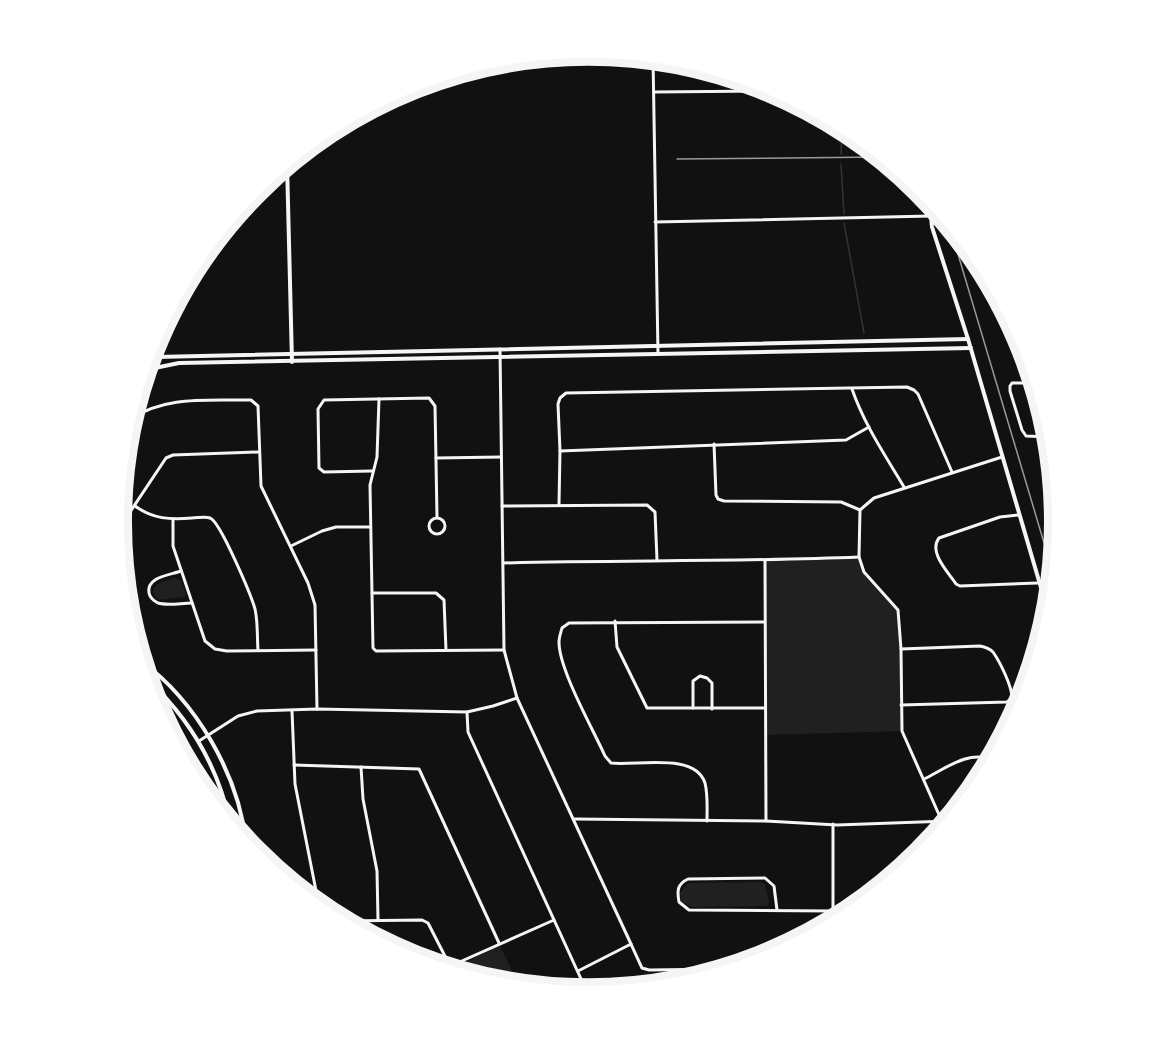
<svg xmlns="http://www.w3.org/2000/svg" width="1176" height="1043" font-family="Lato,sans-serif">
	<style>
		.green { fill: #202020 }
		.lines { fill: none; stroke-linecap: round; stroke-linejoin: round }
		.stream { stroke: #333; stroke-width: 1.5 }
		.minor { stroke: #f5f5f5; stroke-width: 3 }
		.tertiary { stroke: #f5f5f5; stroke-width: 4 }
		.secondary { stroke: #f5f5f5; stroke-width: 4 }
		.rail { stroke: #9a9a9a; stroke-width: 1.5 }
		.rim { fill: none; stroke: #f5f5f5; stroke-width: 8 }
	</style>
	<rect width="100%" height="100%" fill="#111"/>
	<!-- green -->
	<g class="green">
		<path d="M859,557L864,572L898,610L901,649L902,731L766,735L765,561Z"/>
		<path d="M175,578L181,580L186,594L185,597L158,600L153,593C154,582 166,581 175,578Z"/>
		<path d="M762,882L765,884L769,902L767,906L692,907L682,902L680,893L688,883Z"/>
		<path d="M500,946L519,985L496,983L460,972L457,966Z"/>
	</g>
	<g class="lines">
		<!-- stream -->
		<g class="stream">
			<path d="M841,154L842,131L844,128"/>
			<path d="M841,164L844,214"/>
			<path d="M844,223L864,333"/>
		</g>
		<!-- minor -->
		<g class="minor">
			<path d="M653,57L658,354"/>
			<path d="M654,92L776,91"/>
			<path d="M655,222L931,216"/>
			<path d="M151,349L158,365"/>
			<path d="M500,349L504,650L517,698L631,944"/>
			<path d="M1035,383H1012L1010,386V391L1022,430L1026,436L1050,437"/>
			<path d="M852,389C864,424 885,455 904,487"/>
			<path d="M379,399L377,457L370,485L373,648L376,651L504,650"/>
			<path d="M129,420C165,395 209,401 251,400L258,406L261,486L308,583L315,605L317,709"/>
			<path d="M714,444L716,495L718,499L724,501L841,502L860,510"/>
			<path d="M560,451L846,440L869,427"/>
			<path d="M436,458L501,457"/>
			<path d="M372,471L324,472L319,468L318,409L324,400L429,398L435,406L437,517"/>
			<path d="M559,504L560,451L558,404L560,398L566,393L907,387L914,390L918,394L952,472"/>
			<path d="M135,506C153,519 170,520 192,518C198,518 205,516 210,518C220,521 251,595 255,609C258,622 257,636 258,650"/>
			<path d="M502,506L647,505L655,512L657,560"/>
			<path d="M1019,515L1000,517L939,538C928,552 948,572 956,584L960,586L1038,583"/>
			<circle cx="437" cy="526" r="8"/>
			<path d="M173,519V546L205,641L215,649L227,651L316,650"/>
			<path d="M118,530L166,458L173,455L258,452"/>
			<path d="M291,546L322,531L336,527H369"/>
			<path d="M765,561L766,821"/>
			<path d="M503,563C621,560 740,562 859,557"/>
			<path d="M181,571C170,575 146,577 149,593C150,598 154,601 158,603C168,606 181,603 192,603"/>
			<path d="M372,593H436L444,600L446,650"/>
			<path d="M615,621L617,647L647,708H765"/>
			<path d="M901,649L980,646C985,647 989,648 993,652C1000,662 1012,686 1012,698L1007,702L901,705"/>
			<path d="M693,708V681L700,676L707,678L712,683V709"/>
			<path d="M292,711L295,784L319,906"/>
			<path d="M467,712L468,732L587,992"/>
			<path d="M199,741L238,716L257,711L317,709L467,712L493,706L517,698"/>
			<path d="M294,765L419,769L499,943"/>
			<path d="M361,767L363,799L377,871L378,920"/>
			<path d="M924,779C943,770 970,749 991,760"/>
			<path d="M575,819L766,821L837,825L948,821"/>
			<path d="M707,821C707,809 708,795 705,783C695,752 637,766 611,763L605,756C593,729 559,670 559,642C559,637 561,632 562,628L569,623L764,622"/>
			<path d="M944,826L902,731L901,649L898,610L864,572L859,557L860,510L874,498L1002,457"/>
			<path d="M777,910L774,886L765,878L688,879C677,884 677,891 679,902L689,910L833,911"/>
			<path d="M342,921L422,920L428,923L450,966"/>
			<path d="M833,922V824"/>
			<path d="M446,968L554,920"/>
			<path d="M578,971L631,944L642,968L649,970L724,969"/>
		</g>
		<!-- tertiary -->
		<g class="tertiary">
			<path d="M287,163L292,362"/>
			<path d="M943,216H931L932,227L968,339L1049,615"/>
			<path d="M148,359L156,357L968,339"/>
			<path d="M145,370L179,363L971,348"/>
		</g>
		<!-- secondary -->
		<g class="secondary">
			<path d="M141,661C196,701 239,775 246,843"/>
			<path d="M147,679C189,718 218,766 230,823"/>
		</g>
		<!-- rail -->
		<g class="rail">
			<path d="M677,159L882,157"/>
			<path d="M949,224L1053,573"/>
		</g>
	</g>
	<!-- crop -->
	<path d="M0 0H1176V1043H0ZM128 522a460 460 0 1 1 920 0a460 460 0 1 1-920 0Z" fill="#fff" fill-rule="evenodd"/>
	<path class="rim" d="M128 522a460 460 0 1 1 920 0a460 460 0 1 1-920 0Z"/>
</svg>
